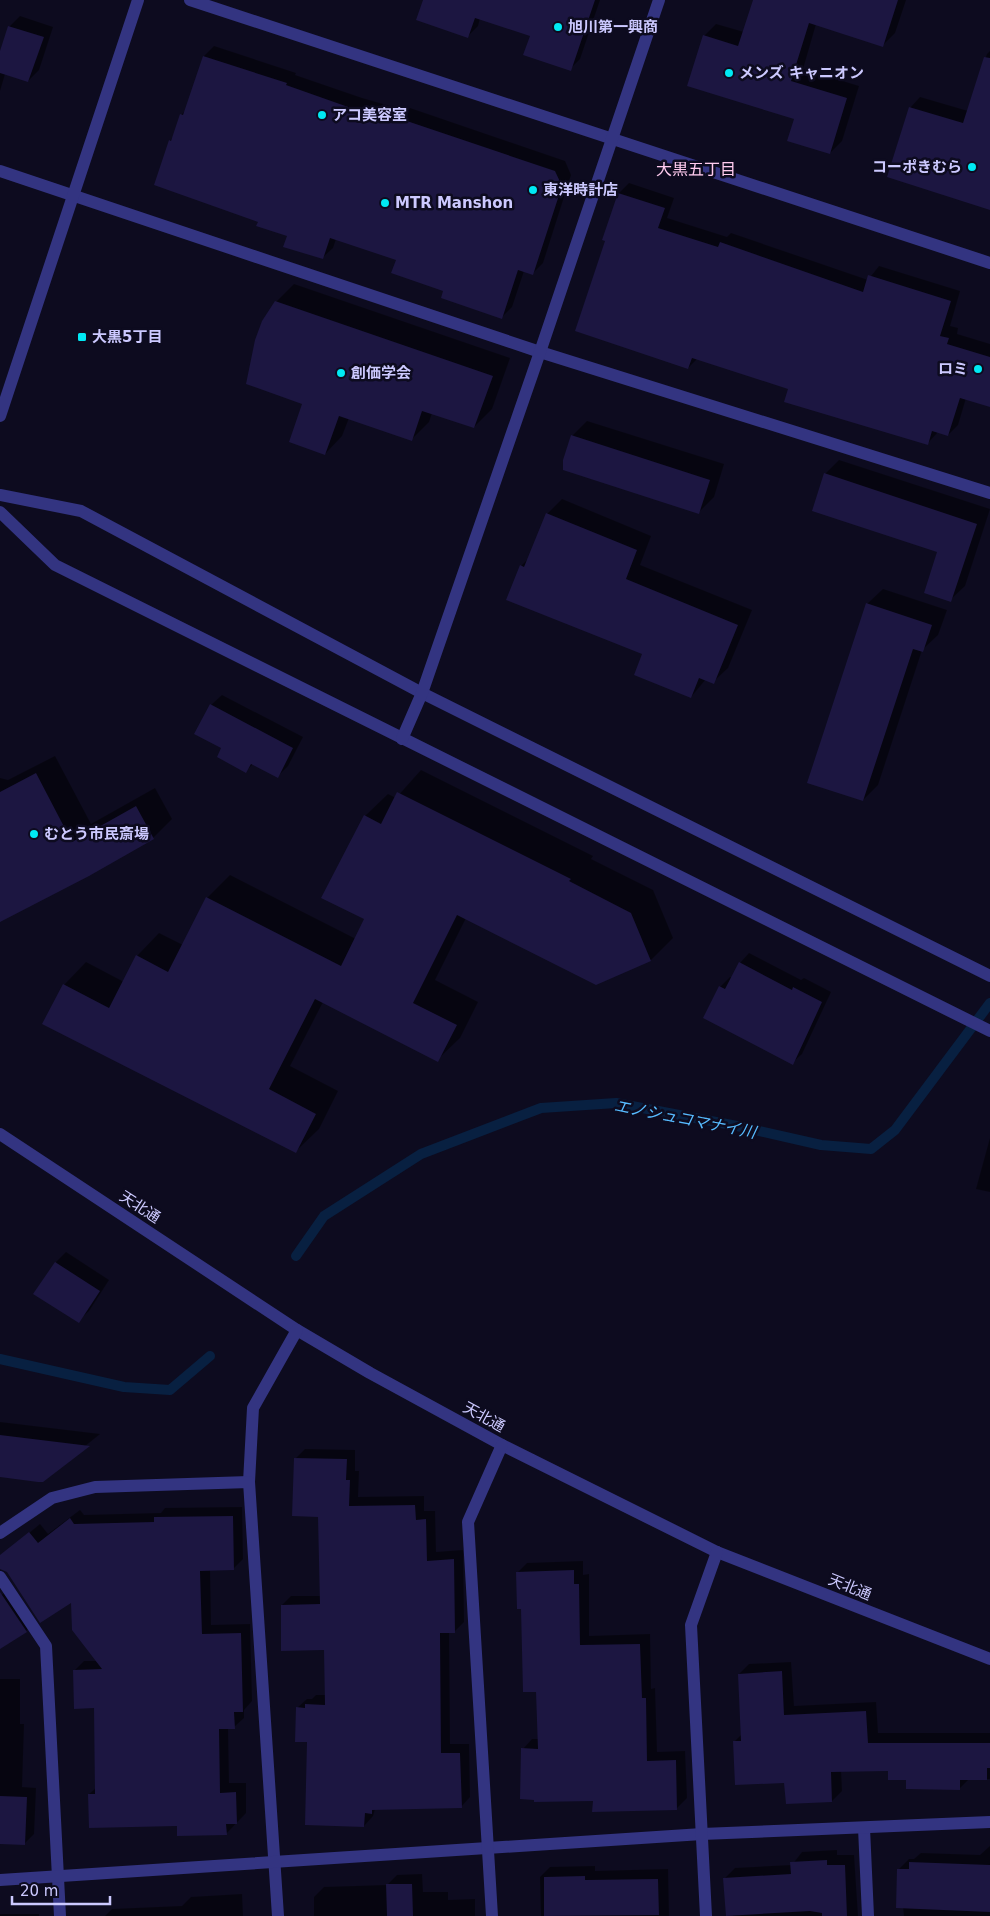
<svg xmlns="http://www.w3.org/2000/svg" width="990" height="1916" font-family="'DejaVu Sans','Noto Sans JP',sans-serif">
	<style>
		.shadow { fill: #0007 }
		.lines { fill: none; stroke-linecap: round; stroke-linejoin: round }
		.stream { stroke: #082041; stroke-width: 10 }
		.building { fill: #1c1641 }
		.minor { stroke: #333481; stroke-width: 12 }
		.poi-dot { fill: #00e9f4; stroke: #0d0b1f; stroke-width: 2 }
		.labels { text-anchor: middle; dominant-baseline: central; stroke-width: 5; stroke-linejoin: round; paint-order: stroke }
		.poi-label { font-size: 15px; font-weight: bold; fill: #ccc9ff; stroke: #0d0b1f; text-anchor: start }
		.street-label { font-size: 15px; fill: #ccc9ff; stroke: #0d0b1f }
		.neighbourhood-label { font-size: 16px; fill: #ffcbef; stroke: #0d0b1f }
		.water-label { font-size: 16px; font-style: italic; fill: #57bbff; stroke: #0d0b1f }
	</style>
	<rect width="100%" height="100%" fill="#0d0b1f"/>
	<!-- shadow -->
	<g class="shadow">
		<path d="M424,0H600L580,59L570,69L531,35L480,18L478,26L468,36Z"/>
		<path d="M754,0H906L895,33L883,45L816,24L803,69L859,86L842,141L830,153L795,118L704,36L716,24L744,32Z"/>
		<path d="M20,16L53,27L39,70L28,81L5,74L0,91V55L9,27Z"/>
		<path d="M214,46L296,73L295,75L362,98L407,111L410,108L565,161L571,175L543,263L533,273L524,271L512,307L502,317L397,259L336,239L333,248L322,258L288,235L259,221L170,141L173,137L181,115L186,110L204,56Z"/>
		<path d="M990,51V208L910,108L920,97L968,111L987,54Z"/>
		<path d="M629,183L674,198L667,218L727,237L731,233L868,280L879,266L960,291L950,326L958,328L957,334L990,344V405L966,398L958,425L948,435L938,432L927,444L789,388L697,359L688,368L606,240L619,193Z"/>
		<path d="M294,284L510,358L492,409L474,427L432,413L429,422L411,440L349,418L342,436L325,454L304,403L276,302Z"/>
		<path d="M587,421L724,464L714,497L699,512L572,436Z"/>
		<path d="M839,460L990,509L965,586L950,600L938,551L825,474Z"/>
		<path d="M562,499L651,536L640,565L752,610L728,668L713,682L706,679L691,697L644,654L521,566L529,558L547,514Z"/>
		<path d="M883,589L947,610L938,635L922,650L878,785L863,800L867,604Z"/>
		<path d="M222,695L303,737L288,766L278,776L254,763L246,771L223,748L211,705Z"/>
		<path d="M55,756L91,824L155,788L172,819L153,838L0,920V778L8,780Z"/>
		<path d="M421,770L593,856L591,859L653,890L673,938L651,960L466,918L435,980L478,1002L460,1038L437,1060L323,1002L290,1066L338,1091L319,1129L296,1151L64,985L86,962L124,982L137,956L159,933L183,945L207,898L230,875L356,939L366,919L365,816L388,794L396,798Z"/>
		<path d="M749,953L801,980L804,978L831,992L802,1054L792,1063L720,987L730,977L732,978L740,963Z"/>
		<path d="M990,1138V1192L976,1189Z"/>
		<path d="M66,1252L109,1280L89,1311L78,1321L56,1262Z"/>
		<path d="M0,1422L100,1434L42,1481L0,1475Z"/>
		<path d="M305,1449L355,1450V1471H359L358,1497L424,1496V1511H435L436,1552L463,1550L464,1622L454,1632H449L450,1744H469L470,1797L461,1807L375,1809L373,1816L364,1826L309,1741L297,1708L307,1699H312L316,1695H326V1649L282,1605L291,1596H321L319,1516L296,1458Z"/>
		<path d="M242,1507L243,1559L233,1569H210L211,1625L250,1624L252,1701L244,1710V1718L234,1727L228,1728L229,1783H246V1813L226,1834L178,1825L89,1794L96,1788L95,1707L74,1671L84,1661H97L72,1601L11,1548L40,1524L48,1534L80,1510L84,1515L161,1513L165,1508Z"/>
		<path d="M583,1561V1575L589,1574V1636L650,1634L651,1689L655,1688L657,1752L685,1751L687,1798L677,1808L594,1800L523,1749L532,1739H539L537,1691L517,1573L527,1563Z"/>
		<path d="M13,1587L36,1621L26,1631L0,1647V1596Z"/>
		<path d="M791,1662L794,1706L876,1702L878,1733H990V1779H969L959,1789L907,1779L889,1770H841L842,1791L832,1801L785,1782L734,1742L742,1734L739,1674L749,1664Z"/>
		<path d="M0,1679H20V1724H24L22,1787L36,1788L34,1834L24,1844L0,1843Z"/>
		<path d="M990,1846V1916H904L899,1869L909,1859H914L921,1853L980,1855Z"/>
		<path d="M837,1850V1855H854L858,1916H733L725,1878L735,1868L792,1865L802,1852Z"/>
		<path d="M595,1866V1871L668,1869L669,1916H541L540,1877L550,1867Z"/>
		<path d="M422,1874L423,1892H448V1900L475,1899V1916H314V1897L324,1887L387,1885L397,1875Z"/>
		<path d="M242,1894L243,1916H105L112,1909L182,1906L191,1897Z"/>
		<rect x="0" y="1914" width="39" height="2"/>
	</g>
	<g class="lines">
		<!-- stream -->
		<g class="stream">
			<path d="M296,1256L324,1216L421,1154L541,1108L616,1103L737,1126L821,1145L871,1149L895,1130L990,1003"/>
			<path d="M0,1359L124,1387L170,1390L210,1356"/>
		</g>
	</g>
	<!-- building -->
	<g class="building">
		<path d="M423,0H595L571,71L523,55L530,36L475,18L468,38L416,20Z"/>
		<path d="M753,0H898L883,47L809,23L791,81L847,98L830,154L787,141L794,119L687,86L703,35L738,46Z"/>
		<path d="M8,26L44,37L28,82L0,73V51Z"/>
		<path d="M203,56L287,83L286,85L351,108L397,121L398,118L555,171L562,186L533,275L518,270L502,319L441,298L443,291L391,273L396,260L330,238L323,259L283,247L287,236L256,226L258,222L154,185L169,140L171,141L180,114L183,115Z"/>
		<path d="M984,57L990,58V210L887,177L909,107L963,123Z"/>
		<path d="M618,193L665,208L658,228L718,247L720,242L863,292L868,275L951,301L940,336L949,338L947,344L990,357V407L960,398L948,436L932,431L928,445L784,402L788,389L692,358L688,369L575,331L605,241L602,240Z"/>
		<path d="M275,301L493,376L474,428L422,411L412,441L339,416L325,455L289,442L302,404L246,384L255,340L262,321Z"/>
		<path d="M571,435L710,480L699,514L563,470V460Z"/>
		<path d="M824,473L977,524L951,602L924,593L937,552L812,511Z"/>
		<path d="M546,513L637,550L626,579L738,625L714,684L699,678L691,698L634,675L642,654L506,600L520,565L524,567Z"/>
		<path d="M866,603L932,625L923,652L913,649L863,801L807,783Z"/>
		<path d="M210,704L293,748L278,778L251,764L246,773L217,757L221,748L194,734Z"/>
		<path d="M36,773L72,842L136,806L154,839L89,876L0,922V792Z"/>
		<path d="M397,792L571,879L569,881L631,913L651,961L596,985L457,915L413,1003L457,1025L438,1062L315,999L269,1089L316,1114L296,1153L42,1024L63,984L109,1008L136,955L168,972L206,897L341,966L364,919L321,898L364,815L381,824Z"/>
		<path d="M739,962L792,990L793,987L822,1002L793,1065L703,1018L719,986L725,989Z"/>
		<path d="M55,1262L100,1291L79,1323L33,1294Z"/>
		<path d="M0,1435L90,1446L43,1482H38L0,1477Z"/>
		<path d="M294,1458L347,1459L346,1480H350L349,1506L415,1505L416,1520L426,1519L427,1561L454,1559L455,1633H440L441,1753H460L462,1808L372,1810V1814L365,1813L364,1827L305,1825L307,1742H295L296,1707L305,1708V1704L325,1705L324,1650L281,1651V1605L320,1604L318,1517L292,1516Z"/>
		<path d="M233,1516L234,1570L200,1571L202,1634L241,1633L243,1712H234L235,1729H219L220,1793L236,1792L237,1824H226L227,1835L177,1836V1826L89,1828L88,1794H95L94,1708L74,1709L73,1670L102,1669L72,1630L71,1603L40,1623L7,1572L0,1569V1555L29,1532L38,1543L70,1518L74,1524L154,1522V1517Z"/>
		<path d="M574,1570V1584H579L580,1645L640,1644L642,1698H646L647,1761L676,1760L677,1810L592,1812L593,1801L534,1802V1800L520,1799L521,1748L538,1749L536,1692H523L521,1609H517L516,1572Z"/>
		<path d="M0,1592L27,1632L0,1649Z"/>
		<path d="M782,1671L784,1715L866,1711L868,1743H990V1768H987V1780H960V1790L906,1789V1780H888V1771L831,1772L832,1802L786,1804L784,1783L735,1785L733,1741H741L738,1674Z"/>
		<path d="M0,1796L27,1797L25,1845L0,1844Z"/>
		<path d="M827,1860V1865H845L847,1916H822V1913L810,1911L726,1916L723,1878L791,1874L790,1862Z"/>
		<path d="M909,1862L990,1865V1912L896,1908L897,1869H909Z"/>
		<path d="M585,1876V1880L658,1879L659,1915L544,1916V1877Z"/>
		<path d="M386,1884H412L413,1916H387Z"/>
	</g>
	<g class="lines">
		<!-- minor -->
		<g class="minor">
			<path d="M190,0L990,263"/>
			<path d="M0,171L540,352L990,493"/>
			<path d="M0,416L138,0"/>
			<path d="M0,495L81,511L422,693L990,976"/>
			<path d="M0,512L55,565L990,1031"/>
			<path d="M402,739L422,693L540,352L659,0"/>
			<path d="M0,1134L297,1330L370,1373L502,1445L717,1552L990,1659"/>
			<path d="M249,1482L253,1408L297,1330"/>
			<path d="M0,1533L52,1498L95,1487L249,1482L278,1916"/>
			<path d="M0,1577L46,1646L60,1916"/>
			<path d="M864,1828L868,1916"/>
			<path d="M0,1880L702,1834L990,1822"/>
			<path d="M492,1916L468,1522L502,1445"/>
			<path d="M706,1916L691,1625L717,1552"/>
		</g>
	</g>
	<!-- markers -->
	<g class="poi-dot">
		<circle cx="558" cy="27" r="5"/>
		<circle cx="729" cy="73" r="5"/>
		<circle cx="322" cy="115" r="5"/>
		<circle cx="972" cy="167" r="5"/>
		<circle cx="533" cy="190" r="5"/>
		<circle cx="385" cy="203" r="5"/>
		<rect x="77" y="332" width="10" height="10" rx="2.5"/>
		<circle cx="978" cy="369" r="5"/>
		<circle cx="341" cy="373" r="5"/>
		<circle cx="34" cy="834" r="5"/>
	</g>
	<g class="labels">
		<!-- poi labels -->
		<g class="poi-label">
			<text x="568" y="27">旭川第一興商</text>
			<text x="739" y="73">メンズ キャニオン</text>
			<text x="332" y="115">アコ美容室</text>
			<text x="962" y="167" text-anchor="end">コーポきむら</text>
			<text x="543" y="190">東洋時計店</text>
			<text x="395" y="203">MTR Manshon</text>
			<text x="92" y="337">大黒5丁目</text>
			<text x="968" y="369" text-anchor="end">ロミ</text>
			<text x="351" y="373">創価学会</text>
			<text x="44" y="834">むとう市民斎場</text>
		</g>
		<!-- street labels -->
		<g class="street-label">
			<text transform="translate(140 1207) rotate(33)">天北通</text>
			<text transform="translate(484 1417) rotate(29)">天北通</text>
			<text transform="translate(850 1587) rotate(22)">天北通</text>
		</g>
		<!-- neighbourhood labels -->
		<g class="neighbourhood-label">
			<text x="696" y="169">大黒五丁目</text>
		</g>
		<!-- water labels -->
		<g class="water-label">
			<text transform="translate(685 1119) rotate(11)">エノシュコマナイ川</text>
		</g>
	</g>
	<!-- scale -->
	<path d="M12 1896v8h98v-8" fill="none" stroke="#ccc9ff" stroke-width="2.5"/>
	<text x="20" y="1896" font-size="15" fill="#ccc9ff" stroke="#0d0b1f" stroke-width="4" paint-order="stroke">20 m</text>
</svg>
